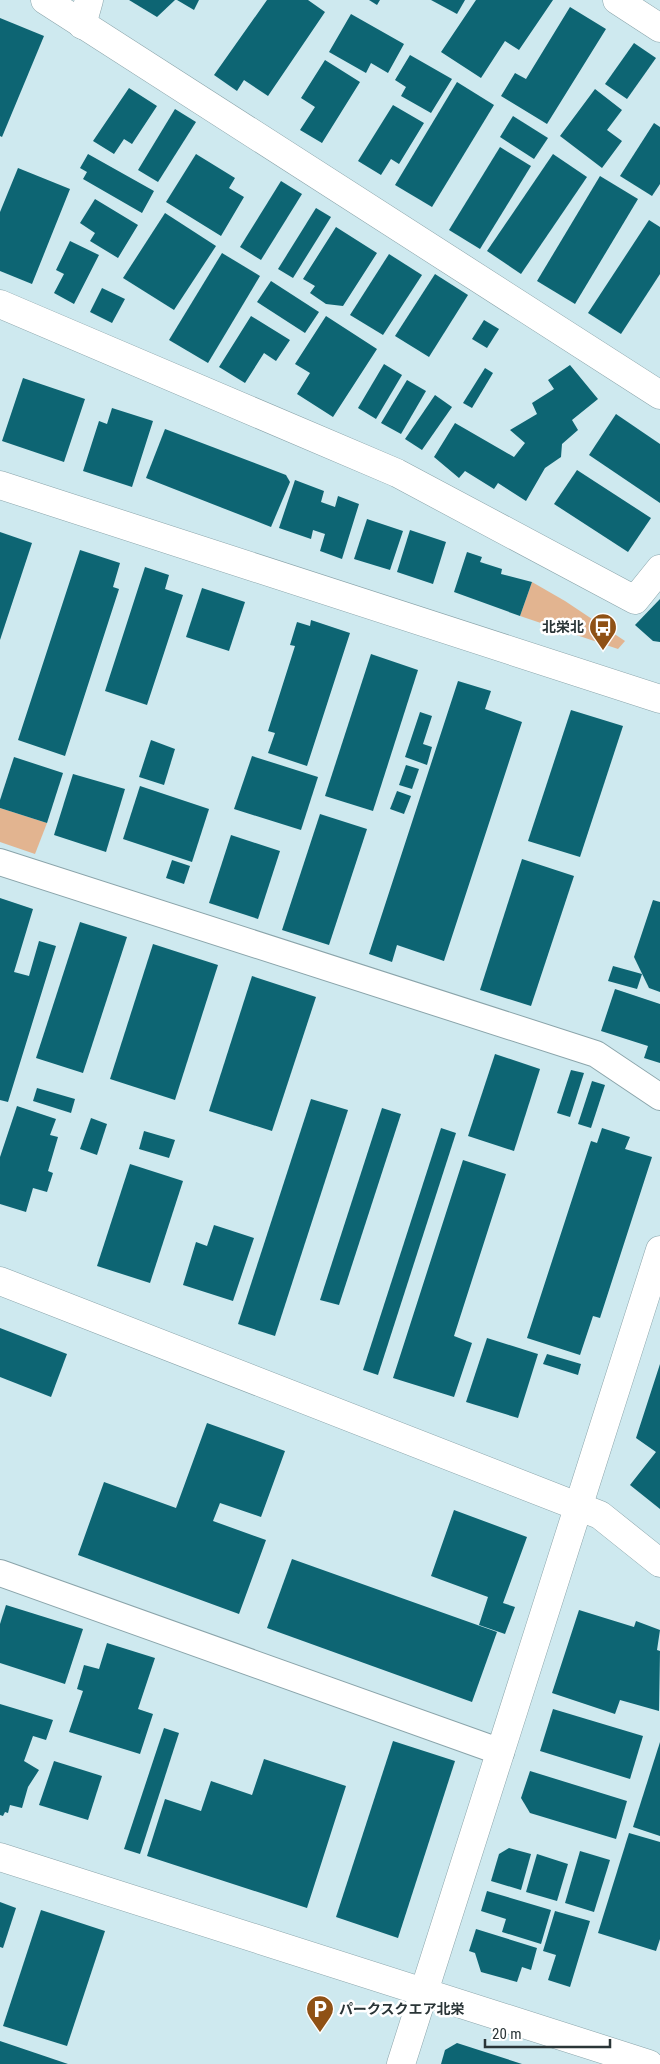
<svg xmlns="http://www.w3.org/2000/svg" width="660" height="2064" font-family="'Roboto Condensed','Noto Sans JP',sans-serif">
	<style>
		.green { fill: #e2b490 }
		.building { fill: #0d6573 }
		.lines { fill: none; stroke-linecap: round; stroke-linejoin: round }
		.pedestrian-casing { stroke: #8aa4aa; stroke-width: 28 }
		.minor-casing { stroke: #8aa4aa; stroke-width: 29 }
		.tertiary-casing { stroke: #8aa4aa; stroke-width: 29 }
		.pedestrian { stroke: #fff; stroke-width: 26 }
		.minor { stroke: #fff; stroke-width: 28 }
		.tertiary { stroke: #fff; stroke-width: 28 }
		.labels { text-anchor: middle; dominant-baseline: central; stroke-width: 5; stroke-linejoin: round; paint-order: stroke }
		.poi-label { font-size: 14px; font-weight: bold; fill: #2a3537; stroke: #fff; text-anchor: end }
	</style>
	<rect width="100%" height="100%" fill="#cee9ef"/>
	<!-- green -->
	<g class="green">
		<path d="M532,582L565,601L625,641L618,649L520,616Z"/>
		<path d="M0,808L47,823L35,854L0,842Z"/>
	</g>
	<!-- building -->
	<g class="building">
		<path d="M129,0H175L157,17Z"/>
		<path d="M177,0H199L194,10Z"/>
		<path d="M267,0H308L325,12L268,96L244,80L237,91L214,75Z"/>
		<path d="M369,0H380L377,5Z"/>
		<path d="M431,0H465L457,14Z"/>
		<path d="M476,0H553L519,50L505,41L481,78L441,52Z"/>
		<path d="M570,7L606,29L547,124L501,96L515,73L526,79Z"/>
		<path d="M351,14L404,44L388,73L371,63L366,73L329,52Z"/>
		<path d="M0,18L44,36L2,137L0,136Z"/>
		<path d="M634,43L656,58L627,99L605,84Z"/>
		<path d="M410,55L452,79L431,113L401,96L406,87L395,80Z"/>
		<path d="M325,60L360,82L322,143L300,130L315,107L301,98Z"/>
		<path d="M457,82L494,105L432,207L395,185Z"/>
		<path d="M129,88L157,106L132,144L124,139L114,154L93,141Z"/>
		<path d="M595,89L622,110L607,130L622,141L602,168L560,136Z"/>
		<path d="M393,105L424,123L399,164L391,159L381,175L358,161Z"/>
		<path d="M175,109L196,122L158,182L138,170Z"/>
		<path d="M513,116L548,138L534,159L500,137Z"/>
		<path d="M654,123L660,127V184L652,196L620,176Z"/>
		<path d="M500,147L531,166L480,249L449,230Z"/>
		<path d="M88,154L154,191L142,213L83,179L87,172L80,168Z"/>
		<path d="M196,154L235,178L229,188L244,197L221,236L166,202Z"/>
		<path d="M553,154L587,177L521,274L487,251Z"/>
		<path d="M18,168L70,189L32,284L0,271V212Z"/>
		<path d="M600,176L638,199L575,304L537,281Z"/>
		<path d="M281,181L302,194L261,260L240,247Z"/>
		<path d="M95,199L138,225L118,258L90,241L95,233L80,223Z"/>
		<path d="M316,208L331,217L293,278L278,269Z"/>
		<path d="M165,213L216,246L174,310L123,278Z"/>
		<path d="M649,220L660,227V274L621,334L588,313Z"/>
		<path d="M336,227L377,253L343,306L326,304L310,293L315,286L303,279Z"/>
		<path d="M70,241L99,255L74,304L54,293L64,274L56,270Z"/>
		<path d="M222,253L260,276L208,363L169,340Z"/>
		<path d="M389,254L422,275L383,335L350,315Z"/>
		<path d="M435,274L468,295L429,357L395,336Z"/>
		<path d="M271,281L319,312L305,333L257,302Z"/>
		<path d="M102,288L125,299L112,323L90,312Z"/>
		<path d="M251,316L290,340L276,361L264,353L245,383L219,367Z"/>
		<path d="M326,316L377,349L333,417L297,394L310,373L295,364Z"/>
		<path d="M484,320L499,329L487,348L472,339Z"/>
		<path d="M384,364L402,375L376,419L358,408Z"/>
		<path d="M570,365L598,399L572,420L578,430L562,444L561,457L545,468L526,501L498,483L494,489L465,471L459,478L434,457L455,423L514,457L525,443L510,430L537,414L532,403L554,389L548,380Z"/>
		<path d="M485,368L493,373L472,408L463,403Z"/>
		<path d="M23,378L85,399L64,462L2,441Z"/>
		<path d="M407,380L426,391L401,434L381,423Z"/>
		<path d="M435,395L452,407L422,450L405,439Z"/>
		<path d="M112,408L153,421L132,487L83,471L99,421L107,424Z"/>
		<path d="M616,414L660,444V503L589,455Z"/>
		<path d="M165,429L286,475L290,482L271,527L146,478Z"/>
		<path d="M577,470L651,518L628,552L554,504Z"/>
		<path d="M295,480L324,491L321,502L335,507L338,496L359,504L342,559L320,551L325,534L313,530L311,539L279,528Z"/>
		<path d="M367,519L403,531L390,570L354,559Z"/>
		<path d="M410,530L446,542L433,584L397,572Z"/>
		<path d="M0,532L32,543L0,640Z"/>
		<path d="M80,550L120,563L113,587L119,589L65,756L18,740Z"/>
		<path d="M467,552L482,557L480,562L502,569L501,574L532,582L520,616L454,592Z"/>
		<path d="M145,567L169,575L165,589L183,595L147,705L105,691Z"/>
		<path d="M202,588L245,602L229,651L186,637Z"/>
		<path d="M660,599V642L653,641L635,625Z"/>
		<path d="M311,620L350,633L307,766L268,753L275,733L268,731L295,646L290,645L297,622L310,626Z"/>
		<path d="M371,654L418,670L373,811L325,796Z"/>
		<path d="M458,681L491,691L485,709L522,722L444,961L397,945L392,962L369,954Z"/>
		<path d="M571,710L623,726L580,857L528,841Z"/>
		<path d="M420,712L432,716L423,744L432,747L427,765L405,757Z"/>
		<path d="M151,740L175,749L164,785L139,777Z"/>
		<path d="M252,756L318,777L301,830L234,809Z"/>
		<path d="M14,757L63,773L47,823L0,808V800Z"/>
		<path d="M406,765L419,769L412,789L399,785Z"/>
		<path d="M73,774L125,789L106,852L54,835Z"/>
		<path d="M140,786L209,809L192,862L123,839Z"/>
		<path d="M397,791L411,796L404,814L390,809Z"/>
		<path d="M320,814L367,829L329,945L282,930Z"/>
		<path d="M231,835L280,851L258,919L209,903Z"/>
		<path d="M522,859L574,876L531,1006L480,990Z"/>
		<path d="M172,860L190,866L184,884L166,878Z"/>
		<path d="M0,898L33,909L14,972L29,976L39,941L56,946L8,1102L0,1100Z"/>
		<path d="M653,900L660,902V992L649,988L634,957Z"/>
		<path d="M80,922L127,937L83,1073L36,1058Z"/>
		<path d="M153,944L218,965L175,1100L110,1079Z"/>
		<path d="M613,966L642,974L637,989L608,981Z"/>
		<path d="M252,976L316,997L272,1131L209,1111Z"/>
		<path d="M615,989L660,1004V1063L644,1058L648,1046L601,1031Z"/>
		<path d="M495,1054L540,1069L514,1151L468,1136Z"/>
		<path d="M571,1070L584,1073L570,1117L557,1113Z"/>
		<path d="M592,1081L605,1085L591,1128L578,1124Z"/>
		<path d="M37,1088L75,1099L71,1113L33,1101Z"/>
		<path d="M311,1099L348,1110L275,1336L238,1324Z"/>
		<path d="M17,1106L56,1119L50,1135L58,1137L48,1171L53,1173L47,1192L33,1188L26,1212L0,1204V1157Z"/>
		<path d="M382,1108L401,1114L339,1305L320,1300Z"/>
		<path d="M91,1118L107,1124L97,1155L80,1149Z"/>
		<path d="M441,1128L456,1133L378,1375L363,1370Z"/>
		<path d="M602,1128L630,1137L625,1149L652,1157L600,1318L593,1316L580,1355L527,1338L591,1141L597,1143Z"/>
		<path d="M144,1131L175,1140L169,1158L139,1149Z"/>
		<path d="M463,1160L506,1174L454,1336L472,1343L454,1397L393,1378Z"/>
		<path d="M130,1164L183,1181L150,1283L97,1266Z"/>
		<path d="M214,1225L254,1238L233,1301L183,1285L196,1242L207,1246Z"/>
		<path d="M0,1328L67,1354L51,1397L0,1377Z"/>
		<path d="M487,1338L538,1354L518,1418L466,1402Z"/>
		<path d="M547,1354L581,1364L578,1375L543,1364Z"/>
		<path d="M660,1364V1509L630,1485L656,1452L636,1438Z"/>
		<path d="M207,1423L285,1451L261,1517L220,1503L213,1521L266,1540L239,1614L78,1555L104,1482L176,1508Z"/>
		<path d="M454,1510L527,1537L503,1603L515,1607L505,1634L479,1625L488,1597L431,1576Z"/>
		<path d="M292,1559L497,1632L472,1702L267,1628Z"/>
		<path d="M6,1605L83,1629L65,1684L0,1663V1624Z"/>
		<path d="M579,1610L634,1627L636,1621L660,1630L657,1650L660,1651L659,1711L620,1700L615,1714L552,1693Z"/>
		<path d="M107,1643L155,1658L138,1709L153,1714L140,1754L69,1732L83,1691L77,1689L84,1665L99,1669Z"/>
		<path d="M0,1704L53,1720L46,1740L33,1736L24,1761L39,1770L28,1787L22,1808L10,1805L8,1813L5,1812L3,1816L0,1815Z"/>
		<path d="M553,1709L643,1736L630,1779L540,1751Z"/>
		<path d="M164,1728L179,1733L140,1854L124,1849Z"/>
		<path d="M393,1741L455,1761L398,1938L336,1917Z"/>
		<path d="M660,1742V1836L633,1827Z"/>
		<path d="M264,1759L346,1786L307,1908L147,1856L165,1799L201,1811L211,1781L252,1795Z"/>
		<path d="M54,1761L102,1776L88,1820L39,1805Z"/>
		<path d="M530,1771L627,1801L616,1839L530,1813L521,1798Z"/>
		<path d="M629,1833L660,1842V1939L656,1951L598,1933Z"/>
		<path d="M509,1848L531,1854L521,1890L491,1881L499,1854Z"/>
		<path d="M580,1851L610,1860L594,1912L565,1903Z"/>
		<path d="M537,1854L568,1864L557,1901L526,1892Z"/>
		<path d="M487,1891L551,1910L541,1944L502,1932L506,1919L481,1911Z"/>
		<path d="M0,1902L16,1908L3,1948L0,1947Z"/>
		<path d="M41,1910L105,1931L67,2046L3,2026Z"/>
		<path d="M555,1911L590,1921L570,1987L548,1980L556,1955L543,1951Z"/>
		<path d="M476,1929L537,1948L531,1970L522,1967L517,1982L481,1972L475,1953L469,1951Z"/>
		<path d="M0,2041L68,2064H0Z"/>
		<path d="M457,2043L522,2064H441L445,2050Z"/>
	</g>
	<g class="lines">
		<!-- pedestrian casing -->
		<g class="pedestrian-casing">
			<g id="pedestrian">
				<path d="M0,862L596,1054L660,1097"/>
				<path d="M0,1573L501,1752"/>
			</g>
		</g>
		<!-- minor casing -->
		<g class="minor-casing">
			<g id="minor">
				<path d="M45,0L660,395"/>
				<path d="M617,0L660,28"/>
				<path d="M82,25L89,0"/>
				<path d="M0,304L397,473L635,600L660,569"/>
				<path d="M0,1281L600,1515L660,1563"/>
				<path d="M0,1857L649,2064"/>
				<path d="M401,2064L660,1250"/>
			</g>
		</g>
		<!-- tertiary casing -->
		<g class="tertiary-casing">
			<path id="tertiary" d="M0,485L660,699"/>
		</g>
		<!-- pedestrian -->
		<use href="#pedestrian" class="pedestrian"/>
		<!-- minor -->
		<use href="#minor" class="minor"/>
		<!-- tertiary -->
		<use href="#tertiary" class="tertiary"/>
	</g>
	<!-- icons -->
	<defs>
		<g id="bus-pin" transform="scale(1.4375)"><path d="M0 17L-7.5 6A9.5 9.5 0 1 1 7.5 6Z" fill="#8f5115" stroke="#fff"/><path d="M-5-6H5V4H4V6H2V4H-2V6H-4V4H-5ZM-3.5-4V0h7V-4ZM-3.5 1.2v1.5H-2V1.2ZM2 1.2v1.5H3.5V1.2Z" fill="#fff"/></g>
		<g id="parking-pin" transform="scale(1.4375)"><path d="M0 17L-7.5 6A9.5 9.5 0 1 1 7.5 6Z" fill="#8f5115" stroke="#fff"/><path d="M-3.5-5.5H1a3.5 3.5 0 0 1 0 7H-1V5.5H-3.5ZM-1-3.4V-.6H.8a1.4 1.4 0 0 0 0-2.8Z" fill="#fff"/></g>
	</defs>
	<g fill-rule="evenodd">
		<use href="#bus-pin" x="603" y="627"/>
		<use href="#parking-pin" x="320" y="2009"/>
	</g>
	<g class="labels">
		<!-- poi labels -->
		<g class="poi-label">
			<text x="584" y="627">北栄北</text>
			<text x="339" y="2009" text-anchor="start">パークスクエア北栄</text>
		</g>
	</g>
	<!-- scale -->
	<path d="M485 2039v8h125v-8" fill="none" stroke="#2a3537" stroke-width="2.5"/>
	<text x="492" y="2039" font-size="15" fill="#2a3537" stroke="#ffffff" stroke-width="4" paint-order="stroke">20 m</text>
</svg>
